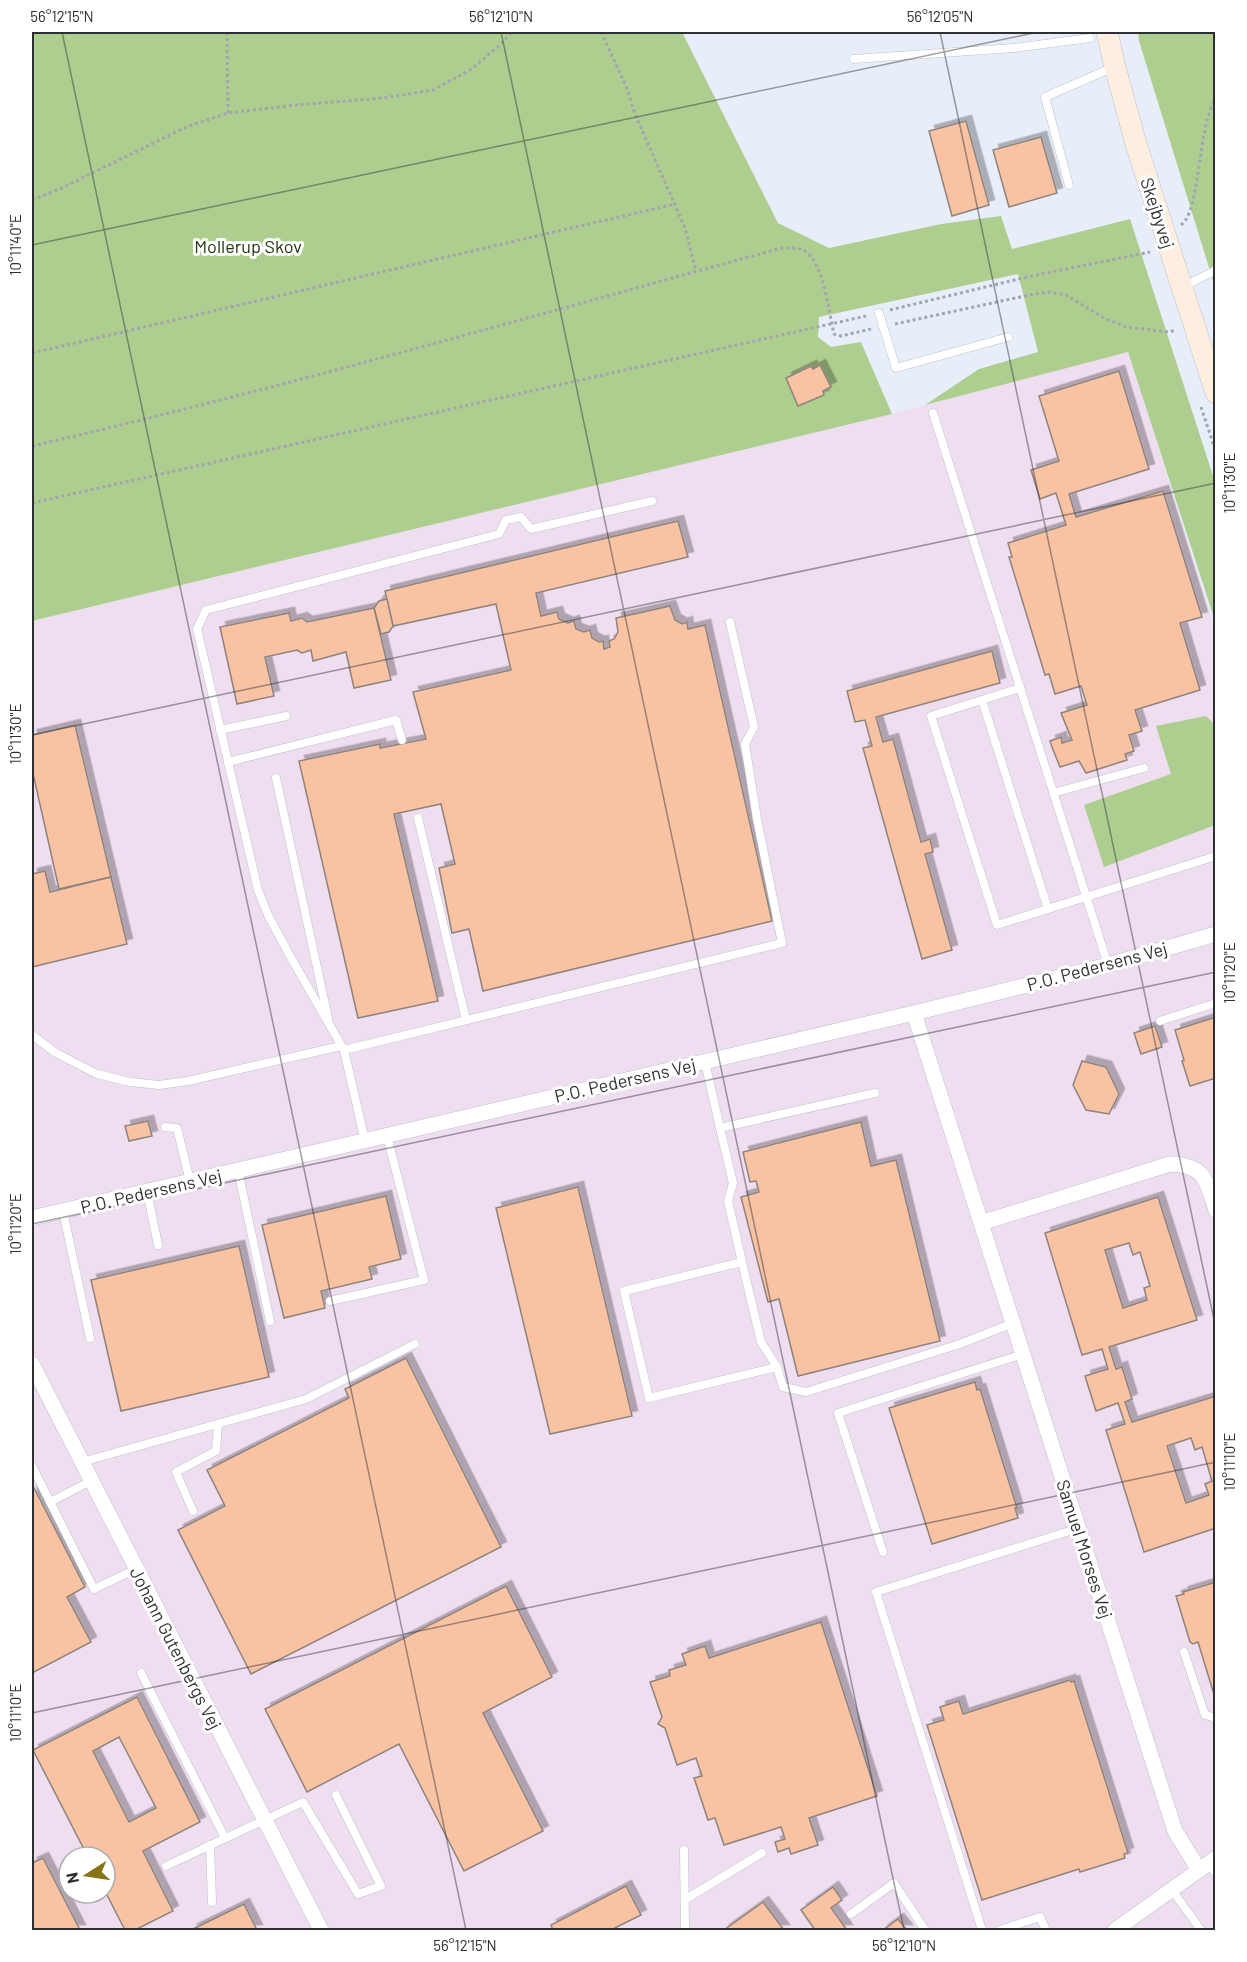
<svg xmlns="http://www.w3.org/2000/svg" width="1247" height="1962" font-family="Barlow,sans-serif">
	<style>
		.commercial { fill: #eedef0; fill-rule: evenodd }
		.green { fill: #aece90 }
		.building { fill: #f9c2a2; stroke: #8e837d; stroke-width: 1.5; fill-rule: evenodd; filter: url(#shadow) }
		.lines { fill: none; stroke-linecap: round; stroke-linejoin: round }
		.lane-casing { stroke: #bcc2cc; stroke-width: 9 }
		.street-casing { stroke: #bcc2cc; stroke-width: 16 }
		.secondary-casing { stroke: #bcc2cc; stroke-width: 22 }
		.path { stroke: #a1a5ad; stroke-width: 3; stroke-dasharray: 3 3; stroke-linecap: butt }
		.lane { stroke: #fff; stroke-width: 8 }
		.street { stroke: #fff; stroke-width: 15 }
		.secondary { stroke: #feeedf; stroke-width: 21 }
		.ticks { fill: none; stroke: #2d2f33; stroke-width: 1.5; stroke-opacity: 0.45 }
		.labels { text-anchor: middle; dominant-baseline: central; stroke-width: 6; stroke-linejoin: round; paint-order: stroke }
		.street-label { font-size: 18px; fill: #2d2f33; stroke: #fff }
		.park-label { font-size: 18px; fill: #22330e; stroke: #fff }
		.neatline { fill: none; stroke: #2d2f33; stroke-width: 2 }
		.ticks-label { font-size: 15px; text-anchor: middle; fill: #2d2f33 }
	</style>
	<defs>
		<filter id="shadow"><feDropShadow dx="5.5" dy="-5.5" stdDeviation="0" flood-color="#0004"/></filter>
	</defs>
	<rect width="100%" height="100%" fill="#e8eef9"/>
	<!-- commercial -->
	<path class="commercial" d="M1128,351L1215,629V1930H32V621L892,414ZM69,1857H105V1893H69Z"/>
	<!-- green -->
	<g class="green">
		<path d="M32,32H682L778,223L829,248L941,224L1001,216L1012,249L1130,219L1215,482V621L1128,352L925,405L979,369L1038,352L1018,274L819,317L818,337L831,347L861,342L892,414L32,621Z"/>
		<path d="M1138,32H1215V287L1139,41Z"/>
		<path d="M1206,716L1215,725V825L1104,867L1084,805L1171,774L1156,726Z"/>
	</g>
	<!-- building -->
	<g class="building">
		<path d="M966,121L989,205L952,216L929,131Z"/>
		<path d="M1041,137L1057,193L1009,207L993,150Z"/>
		<path d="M820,365L831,387L823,391L824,395L798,406L786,378L811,366L813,369Z"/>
		<path d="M1119,371L1149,469L1069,494L1076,517L1163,491L1202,617L1180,623L1200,690L1135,710L1142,731L1129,735L1134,751L1125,754L1127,760L1086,773L1079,761L1060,767L1052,747L1050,741L1061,737L1062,743L1072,740L1061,713L1087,705L1081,686L1055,694L1049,674L1045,675L1009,557H1012L1008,543L1066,525L1056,493L1040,499L1031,470L1059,461L1039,396Z"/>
		<path d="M678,521L688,557L536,593L541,616L557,612L559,619L568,623L574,621L576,629L584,632L590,630L592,638L599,642L603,641L604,649L610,647L609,641L614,639L618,632L616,618L670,606L675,620L682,624L687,622L688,629L705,625L772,921L483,991L469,929L452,933L439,868L455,864L441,804L394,814L438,1001L358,1018L299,761L380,744V748L426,739L413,692L511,670L496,604L393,626L385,591Z"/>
		<path d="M387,599L393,626L389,632L381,634L374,608L379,601Z"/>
		<path d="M374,608L391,680L354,688L346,652L313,661L311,650L302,653L297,650L265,657L274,696L237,704L220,627L289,613L291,621L302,618L307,622Z"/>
		<path d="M992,651L1000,683L876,717L883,742L893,739L921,842L930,839L933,852L925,854L952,950L922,959L863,748L872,746L865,720L855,722L847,691Z"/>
		<path d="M75,725L111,877L59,889L32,769V735Z"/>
		<path d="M45,871L50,892L111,877L127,944L32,967V874Z"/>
		<path d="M1216,1017V1078L1190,1086L1182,1061L1184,1060L1175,1030Z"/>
		<path d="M1155,1026L1162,1047L1141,1054L1134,1033Z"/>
		<path d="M1082,1061L1106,1067L1119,1094L1109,1114L1086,1110L1073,1085Z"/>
		<path d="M148,1121L152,1136L129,1141L125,1126Z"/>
		<path d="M861,1122L871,1166L896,1160L940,1341L798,1376L779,1299L768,1302L741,1197L759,1192L756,1181L750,1182L743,1152Z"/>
		<path d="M578,1187L632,1416L550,1434L496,1208Z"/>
		<path d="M386,1196L401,1259L369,1267L372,1279L321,1291L325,1308L284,1318L262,1225Z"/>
		<path d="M1158,1197L1197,1320L1109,1347L1116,1369L1122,1367L1132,1399L1125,1402L1132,1422L1216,1396V1528L1144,1552L1106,1430L1125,1424L1118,1403L1096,1411L1085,1376L1108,1369L1102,1349L1082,1355L1045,1233ZM1129,1243L1133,1255L1140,1252L1150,1286L1144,1288L1147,1300L1123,1308L1105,1250ZM1191,1438L1195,1450L1202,1447L1212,1481L1205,1484L1209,1495L1186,1503L1167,1446Z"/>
		<path d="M239,1246L269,1377L121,1411L91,1280Z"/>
		<path d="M406,1358L501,1547L251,1674L178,1530L225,1506L207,1470L349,1398L345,1389Z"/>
		<path d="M975,1382L977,1390L980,1389L1017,1508H1015L1018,1518L932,1544L889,1408Z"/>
		<path d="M32,1484L85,1587L67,1597L91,1642L32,1673Z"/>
		<path d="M1216,1582V1701L1198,1642L1193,1644L1190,1642L1176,1596L1184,1594L1183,1592Z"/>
		<path d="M506,1586L552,1677L483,1713L543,1831L464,1871L399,1744L307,1792L265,1709Z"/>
		<path d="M821,1622L877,1796L809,1818L818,1845L791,1854L789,1848L778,1852L775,1842L785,1839L781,1827L724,1845L715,1818L708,1820L694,1778L702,1776L696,1758L677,1765L665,1728L658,1724L662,1717L650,1682L670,1676L669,1670L686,1665L682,1654L705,1646L709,1658Z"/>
		<path d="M1070,1680L1071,1682L1074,1681L1128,1853L1124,1854L1125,1858L1080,1872L1079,1869L982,1900L927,1725L944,1720L940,1707L959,1701L963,1714Z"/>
		<path d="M137,1697L200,1822L143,1851L173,1911L135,1930H125L105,1891V1857H88L33,1750ZM119,1737L156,1808L129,1822L93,1751Z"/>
		<path d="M43,1858L80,1930H32V1863Z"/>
		<path d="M626,1886L641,1915L611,1930H553L551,1925Z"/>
		<path d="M833,1887L842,1900L831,1908L847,1930H815L801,1910Z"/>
		<path d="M763,1902L784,1930H724Z"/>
		<path d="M244,1904L257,1930H191Z"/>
		<path d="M898,1919L907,1930H883Z"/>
	</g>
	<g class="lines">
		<!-- lane casing -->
		<g class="lane-casing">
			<g id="lane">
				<path d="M854,59L1014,48L1090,38"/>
				<path d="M1069,185L1045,97L1114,67"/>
				<path d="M1185,286L1216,270"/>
				<path d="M879,313L896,368L1008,337"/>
				<path d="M933,413L1108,965"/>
				<path d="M1020,688L931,716L997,925L1216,856"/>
				<path d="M982,700L1048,909"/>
				<path d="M220,730L286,716"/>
				<path d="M228,762L396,720L402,740"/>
				<path d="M276,778L328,1018"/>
				<path d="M1053,793L1144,768"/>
				<path d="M418,818L466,1020"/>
				<path d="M1160,1021L1216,1003"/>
				<path d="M32,1035L56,1053L97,1074L130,1082L159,1085L188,1081L341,1046"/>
				<path d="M344,1050L782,943L757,819L745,744L754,727L730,622"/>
				<path d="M705,1062L720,1128"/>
				<path d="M875,1093L720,1128L733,1183L728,1201L742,1262L624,1291L649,1398L777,1367L783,1387L806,1392L960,1344L1013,1323"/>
				<path d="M165,1127L177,1128L190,1181"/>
				<path d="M365,1141L344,1050L290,956L268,915L258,890L197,629L206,610L499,534L506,520L521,517L531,529L652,501"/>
				<path d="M238,1170L270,1321"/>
				<path d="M147,1191L158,1245"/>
				<path d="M63,1211L90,1338"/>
				<path d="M742,1262L761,1342L777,1367"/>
				<path d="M330,1301L424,1280L387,1136"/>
				<path d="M82,1462L306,1399L415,1344"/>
				<path d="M32,1466L94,1589L136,1569"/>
				<path d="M50,1502L91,1481"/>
				<path d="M193,1511L176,1472L216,1451L218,1424"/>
				<path d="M883,1552L838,1413L1023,1354"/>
				<path d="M1184,1652L1205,1715L1216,1718"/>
				<path d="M141,1673L225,1838"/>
				<path d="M210,1845L212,1902"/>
				<path d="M684,1850L685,1930"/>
				<path d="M1208,1864L1216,1873"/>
				<path d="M166,1866L303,1802L358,1894L381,1886L336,1795"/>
				<path d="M1172,1890L1201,1930"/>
				<path d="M686,1899L762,1853"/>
				<path d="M851,1914L894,1883L925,1930"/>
				<path d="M982,1930L876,1592L1079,1528"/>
				<path d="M1000,1930L1040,1917L1046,1930"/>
			</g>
		</g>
		<!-- street casing -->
		<g class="street-casing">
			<g id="street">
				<path d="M914,1013L1175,1831L1199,1870"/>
				<path d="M32,1218L914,1013L1108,965L1216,934"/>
				<path d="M981,1223L1170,1164C1205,1165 1206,1180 1216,1210"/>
				<path d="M32,1364L321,1930"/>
				<path d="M1115,1930L1216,1858"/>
			</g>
		</g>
		<!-- secondary casing -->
		<g class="secondary-casing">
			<path id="secondary" d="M1107,32L1115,67L1136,144L1216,393"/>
		</g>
		<!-- path -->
		<g class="path">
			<path d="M227,32L228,113"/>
			<path d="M601,32L626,86L635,114L685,228L696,271"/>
			<path d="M32,200L62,188L186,127L228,113L296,105L383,98L433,90L472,69L500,45L512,32"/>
			<path d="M1181,225C1201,211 1197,126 1216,99"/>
			<path d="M890,310L1027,277L1150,252"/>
			<path d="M895,324L1034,294L1050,292L1066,295L1104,318L1126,327L1169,332L1176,330"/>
			<path d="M32,353L675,204"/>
			<path d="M1201,407L1216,452"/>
			<path d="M32,446C283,388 532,316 782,248C790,248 797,247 805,251C824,263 829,313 834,334L841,336L871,329"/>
			<path d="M32,503L866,316"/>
		</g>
		<!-- lane -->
		<use href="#lane" class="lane"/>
		<!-- street -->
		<use href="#street" class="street"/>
		<!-- secondary -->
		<use href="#secondary" class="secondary"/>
	</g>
	<!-- ticks -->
	<path class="ticks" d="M62,32L466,1930M501,32L904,1930M940,32L1216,1329M32,245L1038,32M32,735L1216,483M32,1224L1216,972M32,1713L1216,1462"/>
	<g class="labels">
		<!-- street labels -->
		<g class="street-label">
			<text transform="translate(1158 213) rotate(72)">Skejbyvej</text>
			<text transform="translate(1097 966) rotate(-15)">P.O. Pedersens Vej</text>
			<text transform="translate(625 1080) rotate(-13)">P.O. Pedersens Vej</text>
			<text transform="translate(151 1191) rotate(-13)">P.O. Pedersens Vej</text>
			<text transform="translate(1085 1549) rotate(72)">Samuel Morses Vej</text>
			<text transform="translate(176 1648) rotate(63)">Johann Gutenbergs Vej</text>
		</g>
		<!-- park labels -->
		<g class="park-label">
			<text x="248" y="246">Mollerup Skov</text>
		</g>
	</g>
	<!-- border -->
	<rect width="1247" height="1962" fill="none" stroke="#ffffff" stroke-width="66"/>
	<!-- north arrow -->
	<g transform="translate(87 1875) rotate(258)"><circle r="28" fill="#ffffff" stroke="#abacad" stroke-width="1.5"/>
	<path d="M0-4.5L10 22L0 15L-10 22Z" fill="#887315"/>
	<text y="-9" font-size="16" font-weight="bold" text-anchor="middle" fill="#2d2f33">N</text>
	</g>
	<rect x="33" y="33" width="1181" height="1896" class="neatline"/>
	<g class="ticks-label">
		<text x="62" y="22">56°12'15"N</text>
		<text x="501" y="22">56°12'10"N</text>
		<text x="940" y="22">56°12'05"N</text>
		<text transform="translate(16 245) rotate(-90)" y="5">10°11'40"E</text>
		<text transform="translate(1230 483) rotate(-90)" y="5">10°11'30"E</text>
		<text transform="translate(16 734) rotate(-90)" y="5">10°11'30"E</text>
		<text transform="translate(1230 973) rotate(-90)" y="5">10°11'20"E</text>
		<text transform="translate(16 1224) rotate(-90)" y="5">10°11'20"E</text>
		<text transform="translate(1230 1462) rotate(-90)" y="5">10°11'10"E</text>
		<text transform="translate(16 1713) rotate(-90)" y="5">10°11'10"E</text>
		<text x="465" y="1951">56°12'15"N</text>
		<text x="904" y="1951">56°12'10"N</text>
	</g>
</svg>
